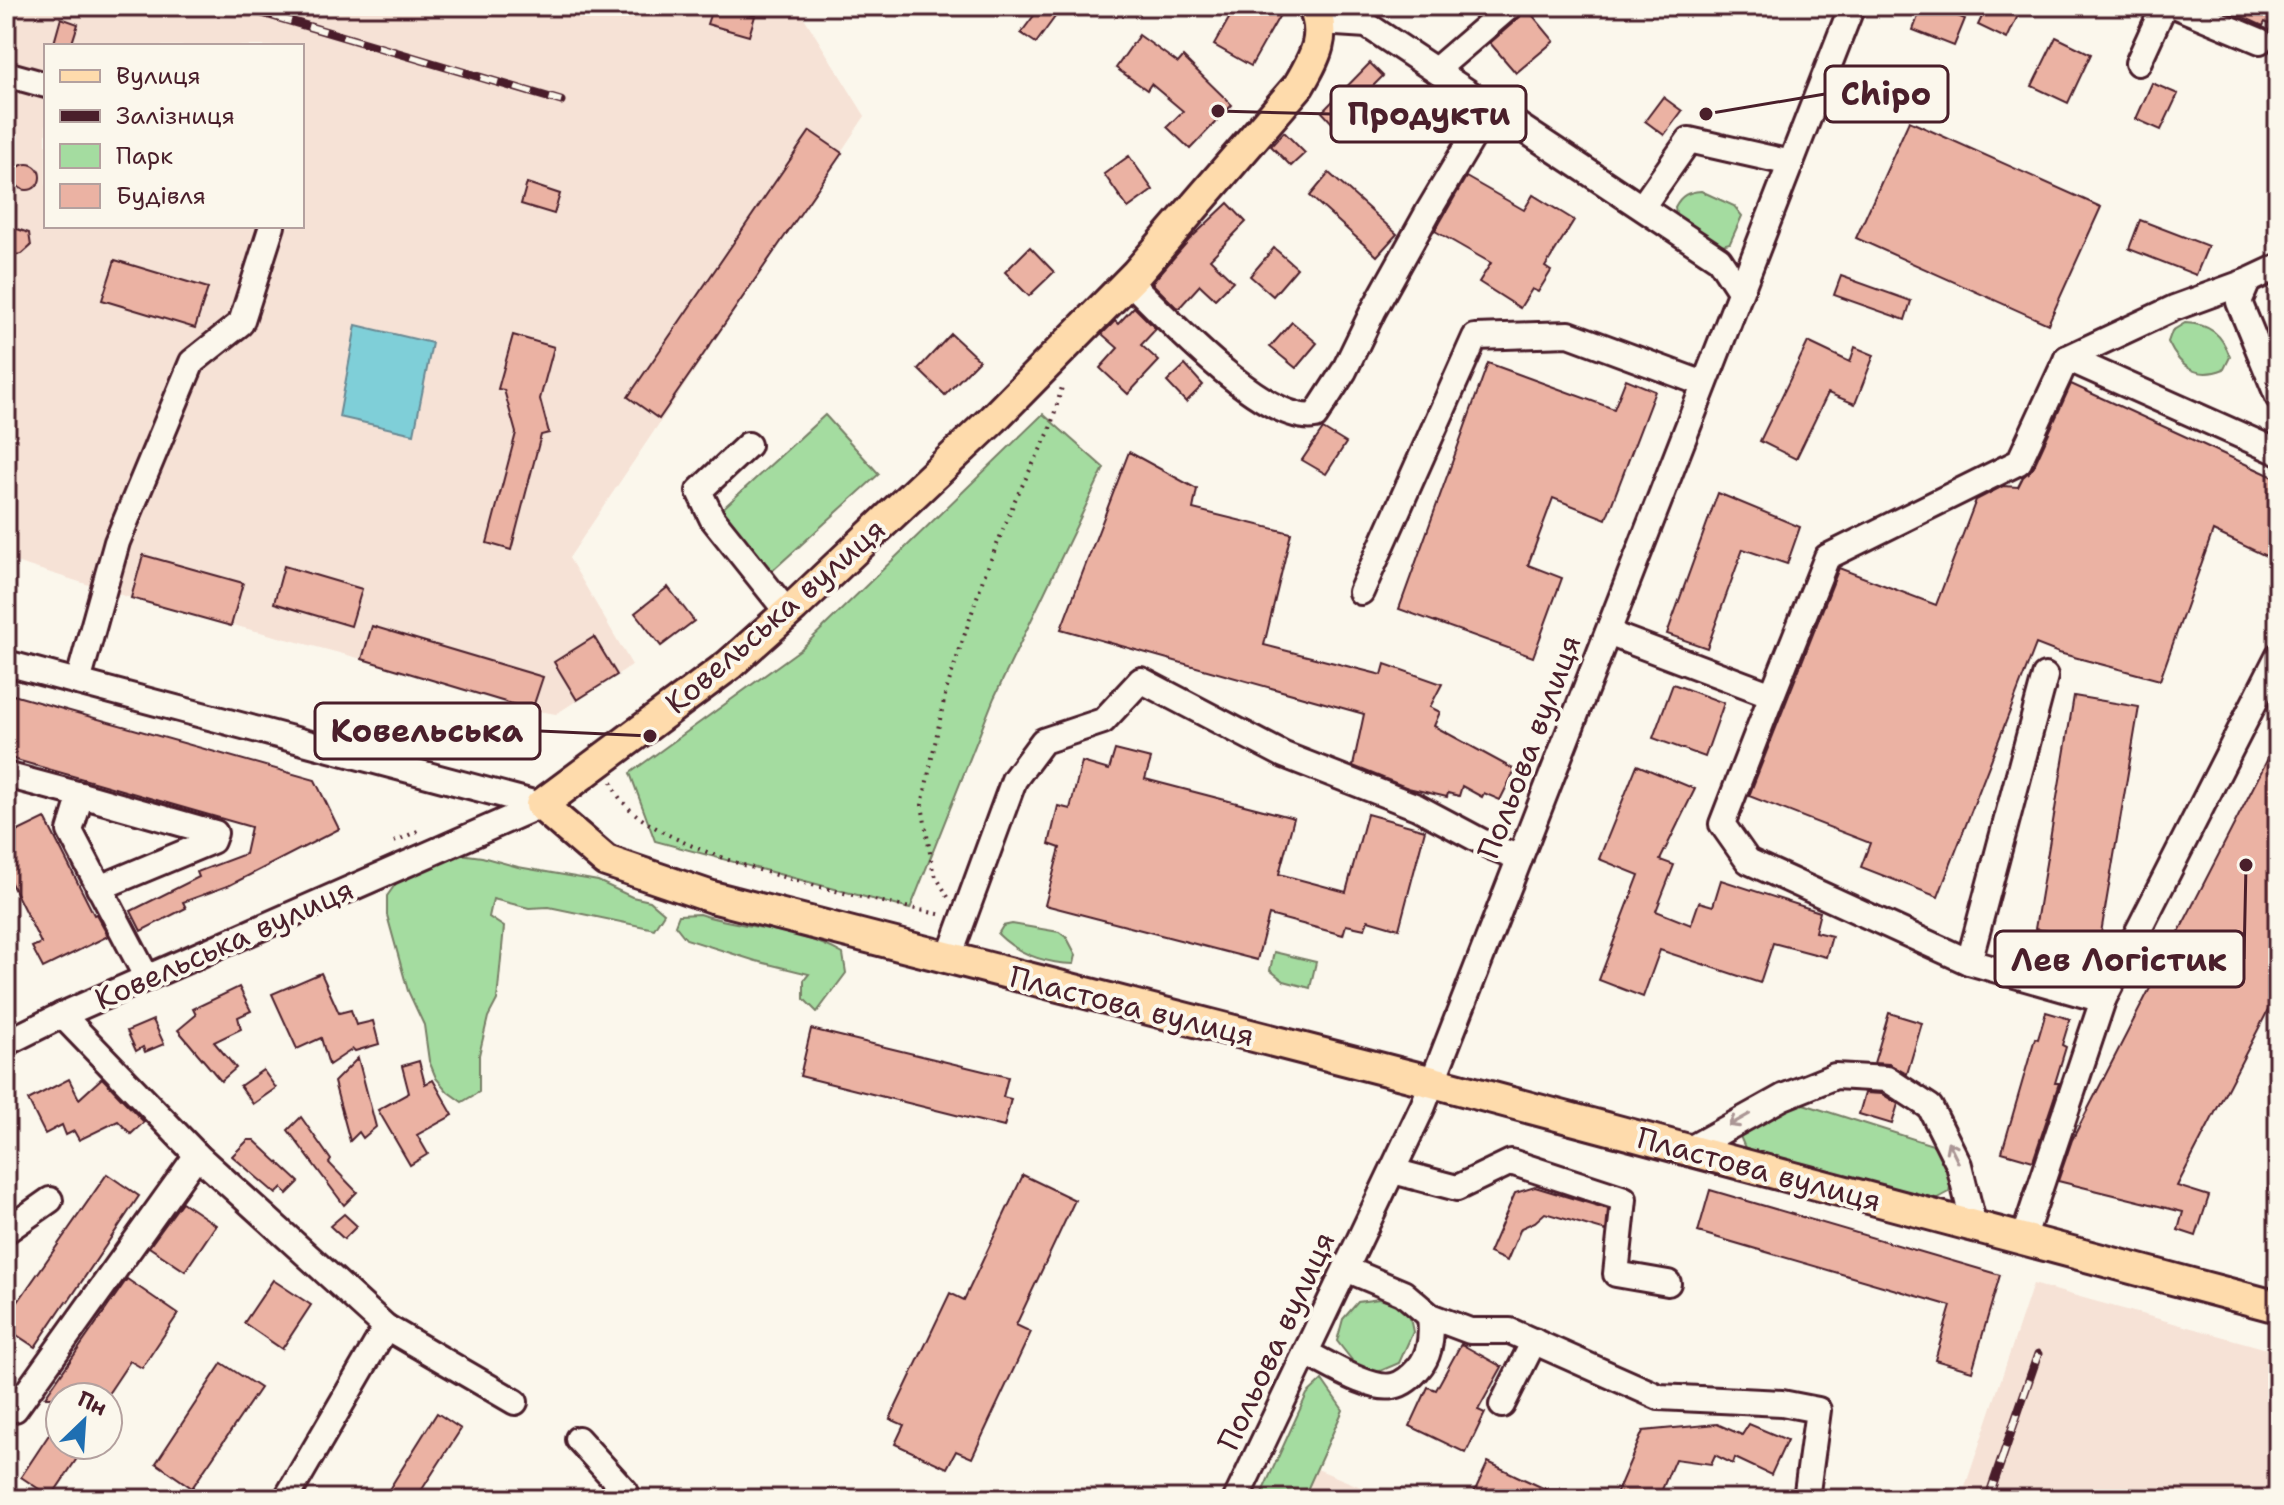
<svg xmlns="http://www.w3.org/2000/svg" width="2284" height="1505" font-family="'Shantell Sans',sans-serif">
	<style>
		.built { fill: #f6e2d6; fill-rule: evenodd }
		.green { fill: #a4dca0; stroke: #777e66; stroke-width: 2 }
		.water { fill: #7fcfd8; stroke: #6a8993; stroke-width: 2 }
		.building { fill: #ebb2a3; stroke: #4a1f2b; stroke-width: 2 }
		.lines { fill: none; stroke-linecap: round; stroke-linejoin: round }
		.minor-casing { stroke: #4a1f2b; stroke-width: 30 }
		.major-casing { stroke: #4a1f2b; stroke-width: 36 }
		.path { stroke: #4a1f2b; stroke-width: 4; stroke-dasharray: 2 6; stroke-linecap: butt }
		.minor { stroke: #fbf7ec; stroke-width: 24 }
		.major { stroke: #fedbac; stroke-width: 30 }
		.rail-casing { stroke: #4a1f2b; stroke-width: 9 }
		.rail { stroke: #fbf7ec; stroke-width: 6; stroke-dasharray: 18; stroke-linecap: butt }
		.oneway { stroke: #ab9695 }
		.labels { text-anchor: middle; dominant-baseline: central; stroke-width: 8; stroke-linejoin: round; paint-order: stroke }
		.street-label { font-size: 30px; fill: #4a1f2b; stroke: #fbf7ec }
		.leader { fill: none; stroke: #4a1f2b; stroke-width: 3 }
		.callout-dot { fill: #4a1f2b; stroke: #fbf7ec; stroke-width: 3 }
		.callout { fill: #fbf7ec; stroke: #4a1f2b; stroke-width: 3 }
		.callout-label { font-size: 32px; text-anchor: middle; font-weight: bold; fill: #4a1f2b }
	</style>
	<rect width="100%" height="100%" fill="#fbf7ec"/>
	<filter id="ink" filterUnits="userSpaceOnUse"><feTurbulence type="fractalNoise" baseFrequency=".0125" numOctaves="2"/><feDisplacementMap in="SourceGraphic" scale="16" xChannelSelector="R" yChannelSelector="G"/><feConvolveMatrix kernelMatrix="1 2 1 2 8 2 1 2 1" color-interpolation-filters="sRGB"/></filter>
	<g filter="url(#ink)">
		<!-- built -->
		<g class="built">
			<path d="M6,6H797L865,116L569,558L632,665L556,714L532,710L362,659L131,598L6,559ZM46,46H302V226H46Z"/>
			<path d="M2033,1284L2278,1352V1499H1961Z"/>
			<path d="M1317,1469L1390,1499H1302Z"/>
		</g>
		<!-- green -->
		<g class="green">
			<path d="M1701,191L1734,206L1742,216L1730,243L1722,245L1676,214L1675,207C1681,195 1688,192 1701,191Z"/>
			<path d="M2185,323C2210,324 2222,334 2230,357L2224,369C2196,380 2180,367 2168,342L2172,331Z"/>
			<path d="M1043,414L1104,468L994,698L910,909L655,841L630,773L801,649Z"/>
			<path d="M825,415L879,474L772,571L719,512Z"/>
			<path d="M445,852L482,857L518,867L598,881L632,897L650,901L664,913L654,929L549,907L529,908L493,899L489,917L504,927L497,1000L488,1017L479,1055V1092L462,1102L448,1092L436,1078L429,1061L424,1025L408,991L387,915V896L397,882Z"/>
			<path d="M699,914C746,929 799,928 843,954L846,973L817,1012L804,999V980L809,974L756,961L686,939L675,925L679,915Z"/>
			<path d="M1012,924L1059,932L1067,938L1076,955L1074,964C1044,963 1019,955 998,934L1003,926Z"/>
			<path d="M1274,952L1316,962L1310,988L1284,981L1270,970Z"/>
			<path d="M1797,1102L1939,1147L1952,1177L1949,1192L1936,1199L1745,1148L1739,1134Z"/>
			<path d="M1379,1299L1397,1304L1409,1313L1413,1332L1399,1363L1378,1372L1355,1364L1337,1341L1343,1319L1358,1302Z"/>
			<path d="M1322,1380L1343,1410L1303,1499H1259L1307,1394Z"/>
		</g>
		<!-- water -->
		<path class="water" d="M356,325L432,343L414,434L339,417Z"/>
		<!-- building -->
		<g class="building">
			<path d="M713,6H723L755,16L749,36L707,24Z"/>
			<path d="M1041,6H1063L1036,43L1021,33Z"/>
			<path d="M1236,6H1285L1251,66L1214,45Z"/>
			<path d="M1525,6L1554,41L1516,73L1490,43L1520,17Z"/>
			<path d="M1922,6H1933L1965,19L1954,46L1913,30Z"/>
			<path d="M1987,6H2010L2020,11L2007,39L1978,25Z"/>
			<path d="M2219,6H2278V11L2271,25L2265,22L2263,26Z"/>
			<path d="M61,18L78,24L71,46L54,43Z"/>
			<path d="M1139,35L1178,63L1183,57L1232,105L1190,149L1167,127L1183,111L1151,84L1147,90L1116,68Z"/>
			<path d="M2056,37L2091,54L2068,103L2032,86Z"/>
			<path d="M1370,63L1383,76L1334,125L1322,112Z"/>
			<path d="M2152,83L2178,94L2161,130L2136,119Z"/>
			<path d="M1663,97L1682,111L1664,135L1645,121Z"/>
			<path d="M1909,121L2101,207L2048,324L1856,238Z"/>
			<path d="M810,131L842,153L659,419L628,397Z"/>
			<path d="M1284,132L1305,153L1291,166L1271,146Z"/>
			<path d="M1129,156L1153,190L1128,208L1104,174Z"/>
			<circle cx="27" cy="177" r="13"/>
			<path d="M1329,173L1397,234L1377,256L1310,196Z"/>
			<path d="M1466,177L1524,210L1533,195L1574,220L1545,267L1551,271L1538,292L1532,289L1520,308L1479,282L1491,263L1435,231Z"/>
			<path d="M527,183L560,194L554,214L521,204Z"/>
			<path d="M1228,203L1246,222L1210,259L1233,281L1215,299L1200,285L1179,308L1176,307L1152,283L1189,240Z"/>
			<path d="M2140,220L2208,246L2196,275L2129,249Z"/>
			<path d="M17,229L29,233L31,246L22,254L6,256V238Z"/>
			<path d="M1030,247L1054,272L1029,296L1005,272Z"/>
			<path d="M1274,248L1297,268L1273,296L1250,276Z"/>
			<path d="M115,260L208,288L195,328L102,300Z"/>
			<path d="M1841,276L1911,301L1905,320L1834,295Z"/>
			<path d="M1134,307L1156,329L1141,345L1159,361L1128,394L1100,368L1118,348L1102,334L1115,321L1118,324Z"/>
			<path d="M1292,322L1317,343L1296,368L1270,347Z"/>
			<path d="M951,334L979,360L945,395L918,369Z"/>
			<path d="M513,335L554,347L540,399L549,433L541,435L511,550L487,543L516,433L504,390L498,389Z"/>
			<path d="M1808,342L1850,362L1855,347L1874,355L1855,404L1828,393L1796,459L1760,441Z"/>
			<path d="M1488,363L1614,409L1626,379L1655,391L1606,519L1553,498L1528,565L1562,578L1533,657L1399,609Z"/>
			<path d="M1185,365L1203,385L1186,402L1167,382Z"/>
			<path d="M2071,384L2278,479V541L2270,558L2213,531L2160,680L2059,653L2036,644L1938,897L1861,867L1870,843L1749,796L1839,568L1936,605L1976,500L2003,486L2018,487L2023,477L2033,468Z"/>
			<path d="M1323,429L1346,443L1326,474L1302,460Z"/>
			<path d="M1129,452L1197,489L1193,509L1291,533L1264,645L1382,675L1385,664L1442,684L1430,707L1440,712L1434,726L1515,770L1500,800L1484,793L1482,797L1462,786L1459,796L1448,793L1447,797L1408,788L1353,766L1364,714L1061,629Z"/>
			<path d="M1718,493L1800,527L1787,564L1743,549L1707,648L1667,634Z"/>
			<path d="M143,555L243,583L231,626L131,598Z"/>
			<path d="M284,566L362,589L351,626L274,603Z"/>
			<path d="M668,587L694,621L661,646L635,613Z"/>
			<path d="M372,626L543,677L532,710L362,659Z"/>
			<path d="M594,637L617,675L577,700L554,662Z"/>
			<path d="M1673,684L1724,703L1705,757L1653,738Z"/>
			<path d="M6,693L315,780L339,829L230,885L183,902L186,908L141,931L131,911L199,877L197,872L245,854L251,827L6,757Z"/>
			<path d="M2074,696L2139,707L2100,939L2035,929Z"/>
			<path d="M2278,739V991L2177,1186L2209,1196L2196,1236L2178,1230L2183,1212L2058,1181L2072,1140Z"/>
			<path d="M1115,750L1151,759L1145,779L1294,818L1279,874L1346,892L1367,814L1425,830L1399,929L1368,920L1365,929L1346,925L1343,935L1269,915L1257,960L1045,905L1060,848L1049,844L1058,806L1070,809L1082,762L1109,770Z"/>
			<path d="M1637,765L1695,789L1660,860L1674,865L1656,911L1691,925L1699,902L1713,906L1721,880L1820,912L1815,932L1832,936L1826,957L1773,943L1760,983L1660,950L1643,997L1599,980L1639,875L1599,859Z"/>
			<path d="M45,818L94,915L96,914L108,936L43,968L32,947L41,943L6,873V837Z"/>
			<path d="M321,973L339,1013L351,1010L356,1025L373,1021L379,1044L355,1051L353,1049L329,1065L321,1038L297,1049L272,994Z"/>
			<path d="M239,987L251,1011L238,1017L241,1029L214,1042L236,1068L221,1081L178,1030L196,1015L193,1009Z"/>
			<path d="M2046,1012L2070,1019L2062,1045L2066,1047L2055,1083H2059L2033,1161L2002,1152L2035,1038L2038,1039Z"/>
			<path d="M1889,1013L1922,1023L1907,1074L1889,1064L1874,1063Z"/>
			<path d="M153,1020L164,1044L145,1052L143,1047L136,1051L127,1031Z"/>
			<path d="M811,1029L1008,1077L1003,1097L1011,1099L1004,1127L800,1076Z"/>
			<path d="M358,1058L376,1127L363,1138L359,1132L350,1141L334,1082Z"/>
			<path d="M419,1061L425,1084L433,1080L453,1115L417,1135L428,1154L410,1165L378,1110L409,1093L402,1066Z"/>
			<path d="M263,1070L276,1088L253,1104L240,1086Z"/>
			<path d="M102,1078L144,1122L131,1134L118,1121L79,1140L74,1131L66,1135L62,1125L45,1134L28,1100L69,1079L79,1099Z"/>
			<path d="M1865,1093L1882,1094L1898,1104L1892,1124L1859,1114Z"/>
			<path d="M301,1117L331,1160L329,1163L357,1192L344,1205L288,1130Z"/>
			<path d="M248,1140H254L299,1182L287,1194L282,1188L276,1194L232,1156Z"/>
			<path d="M107,1174L139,1196L68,1302L66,1301L35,1347L6,1328V1319Z"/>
			<path d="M1023,1175L1075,1200L1016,1325L1031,1332L972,1458L956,1451L947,1468L895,1444L904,1425L890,1419L950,1293L964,1300Z"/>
			<path d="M1535,1187L1608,1209L1606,1231L1545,1213L1535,1222L1521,1228L1507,1261L1489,1253L1515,1193Z"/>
			<path d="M1710,1190L2000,1275L1972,1371L1935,1360L1951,1306L1698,1232Z"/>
			<path d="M182,1202L216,1225L185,1271L149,1247Z"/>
			<path d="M344,1214L357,1226L344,1239L330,1226Z"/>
			<path d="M127,1279L178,1314L142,1368L130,1361L106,1397H45Z"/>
			<path d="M273,1280L311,1305L282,1349L244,1323Z"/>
			<path d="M1461,1344L1502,1367L1478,1410L1485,1413L1466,1453L1410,1426L1428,1387L1436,1390Z"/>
			<path d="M222,1363L260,1388L192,1488L156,1463Z"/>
			<path d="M437,1413L461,1429L428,1480L416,1499H383Z"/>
			<path d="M60,1418V1445H86L51,1497L21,1477Z"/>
			<path d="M1717,1424L1742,1435L1749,1424L1787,1440L1771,1475L1735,1458L1733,1464L1715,1455L1711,1464L1675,1459L1658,1499H1614L1643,1431Z"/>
			<path d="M1488,1462L1517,1476L1567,1499H1471Z"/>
		</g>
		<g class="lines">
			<!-- minor casing -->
			<g class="minor-casing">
				<g id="minor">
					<path d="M2176,6L2260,41"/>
					<path d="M1321,22L1367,25L1719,259L1740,291"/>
					<path d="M2138,63L2164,6"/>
					<path d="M1437,69L1510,6"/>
					<path d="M6,74L46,85"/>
					<path d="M1642,207L1689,140L1791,163"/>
					<path d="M2278,267L2248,281L2239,302L2278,397"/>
					<path d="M1129,281C1165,316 1264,424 1315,416L1344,371L1373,311L1428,212L1491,106"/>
					<path d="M2067,358L2278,452"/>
					<path d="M748,445L699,491L712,518L788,613"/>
					<path d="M1361,592L1475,337L1569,334L1704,384"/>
					<path d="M1608,633L1772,695L1827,557L2019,462L2067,358L2174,308L2248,281"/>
					<path d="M6,663L541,805"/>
					<path d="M78,682L117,542L192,362L241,323L272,226"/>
					<path d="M1772,695L1722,824L1748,861L1969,962L2103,1000L2023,1239"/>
					<path d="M6,775L81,795L70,831L147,978"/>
					<path d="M81,795L215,833L212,841L99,888"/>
					<path d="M948,960L1014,780L1043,741L1103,721L1141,680L1284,755L1417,807L1492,847L1520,858"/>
					<path d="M1969,962L2045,676"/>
					<path d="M2103,1000L2278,656"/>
					<path d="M62,1015L197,1155L386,1327L286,1499"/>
					<path d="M6,1043L62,1015L541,805"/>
					<path d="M1688,1150L1783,1097L1835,1076L1887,1079L1930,1107L1959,1165L1974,1226"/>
					<path d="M1393,1171L1457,1188L1511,1162L1624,1199L1616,1274L1668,1283"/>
					<path d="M6,1231L50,1200"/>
					<path d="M1346,1269L1403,1293L1430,1316L1470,1331H1510L1659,1397L1782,1403L1818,1410L1806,1499"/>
					<path d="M386,1327L515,1402"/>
					<path d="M1306,1353C1327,1363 1370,1391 1393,1386C1404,1384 1411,1377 1418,1369C1431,1355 1432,1334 1430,1316"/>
					<path d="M1502,1405L1534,1341"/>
					<path d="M15,1409L197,1155"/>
					<path d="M578,1439L625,1491L629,1499"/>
					<path d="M1236,1499L1423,1106L1852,6"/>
				</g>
			</g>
			<!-- major casing -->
			<g class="major-casing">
				<path id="major" d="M1313,6C1328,36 1314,59 1299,85L1136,274L993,419L794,607L729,665L541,805L606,861L712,897L1433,1082L2278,1307"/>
			</g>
			<!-- path -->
			<g class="path">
				<path d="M612,782C629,854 876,900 943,915"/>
				<path d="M394,842L422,829"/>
				<path d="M948,897L933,871L922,805L946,691L983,579L1015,500L1049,432L1062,387"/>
			</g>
			<!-- minor -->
			<use href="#minor" class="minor"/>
			<!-- major -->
			<use href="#major" class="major"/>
			<!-- rail casing -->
			<g class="rail-casing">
				<g id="rail">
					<path d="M239,6L561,101"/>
					<path d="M1988,1499L2038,1354"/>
				</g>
			</g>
			<!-- rail -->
			<use href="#rail" class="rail"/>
		</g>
		<!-- one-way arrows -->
		<defs><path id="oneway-shaft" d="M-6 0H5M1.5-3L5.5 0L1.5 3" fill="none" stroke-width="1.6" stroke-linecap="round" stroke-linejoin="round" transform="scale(2)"/></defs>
		<g class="oneway">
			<use href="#oneway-shaft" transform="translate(1739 1120) rotate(151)"/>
			<use href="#oneway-shaft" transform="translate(1953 1152) rotate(-116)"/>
		</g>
	</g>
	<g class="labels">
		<!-- street labels -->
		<g class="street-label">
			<text transform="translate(775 616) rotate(-41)">Ковельська вулиця</text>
			<text transform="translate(1529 747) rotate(-69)">Польова вулиця</text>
			<text transform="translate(224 944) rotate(-24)">Ковельська вулиця</text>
			<text transform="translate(1132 1006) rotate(14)">Пластова вулиця</text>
			<text transform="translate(1759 1169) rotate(15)">Пластова вулиця</text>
			<text transform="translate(1276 1341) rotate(-65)">Польова вулиця</text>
		</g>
	</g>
	<!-- callouts -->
	<path class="leader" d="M1706 114L1825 94M1218 111L1331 114M650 736L540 731M2246 865L2244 959"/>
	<g class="callout-dot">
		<circle cx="1706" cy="114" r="8"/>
		<circle cx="1218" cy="111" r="8"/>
		<circle cx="650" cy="736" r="8"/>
		<circle cx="2246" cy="865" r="8"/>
	</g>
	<g class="callout">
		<rect x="1825" y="66" width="123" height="56" rx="8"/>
		<rect x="1331" y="86" width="195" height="56" rx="8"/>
		<rect x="315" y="703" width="225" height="56" rx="8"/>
		<rect x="1995" y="931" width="249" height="56" rx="8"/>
	</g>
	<g class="callout-label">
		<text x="1886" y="105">Chipo</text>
		<text x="1429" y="125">Продукти</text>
		<text x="427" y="742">Ковельська</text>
		<text x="2119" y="971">Лев Логістик</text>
	</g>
	<!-- margin -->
	<rect width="2284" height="1505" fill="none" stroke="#fbf7ec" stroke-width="32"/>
	<rect x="16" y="16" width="2252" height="1473" fill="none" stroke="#4a1f2b" stroke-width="3" filter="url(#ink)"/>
	<!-- legend -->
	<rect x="44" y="44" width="260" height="184" fill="#fbf7ec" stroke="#b4a19f" stroke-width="2"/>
	<rect x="60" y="70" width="40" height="12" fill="#fedbac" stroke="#b4a19f" stroke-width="2"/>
	<text x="116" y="84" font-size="24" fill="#4a1f2b">Вулиця</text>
	<rect x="60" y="110" width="40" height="12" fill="#4a1f2b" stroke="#b4a19f" stroke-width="2"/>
	<text x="116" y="124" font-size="24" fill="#4a1f2b">Залізниця</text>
	<rect x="60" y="144" width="40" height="24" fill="#a4dca0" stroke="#b4a19f" stroke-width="2"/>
	<text x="116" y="164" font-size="24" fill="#4a1f2b">Парк</text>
	<rect x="60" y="184" width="40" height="24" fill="#ebb2a3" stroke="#b4a19f" stroke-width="2"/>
	<text x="116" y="204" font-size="24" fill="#4a1f2b">Будівля</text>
	<!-- north arrow -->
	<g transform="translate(84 1421) rotate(25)"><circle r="38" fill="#fbf7ec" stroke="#b4a19f" stroke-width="2"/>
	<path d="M0-6L14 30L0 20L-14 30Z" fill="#1f6fb2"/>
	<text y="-12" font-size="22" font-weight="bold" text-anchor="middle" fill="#4a1f2b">Пн</text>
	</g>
</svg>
